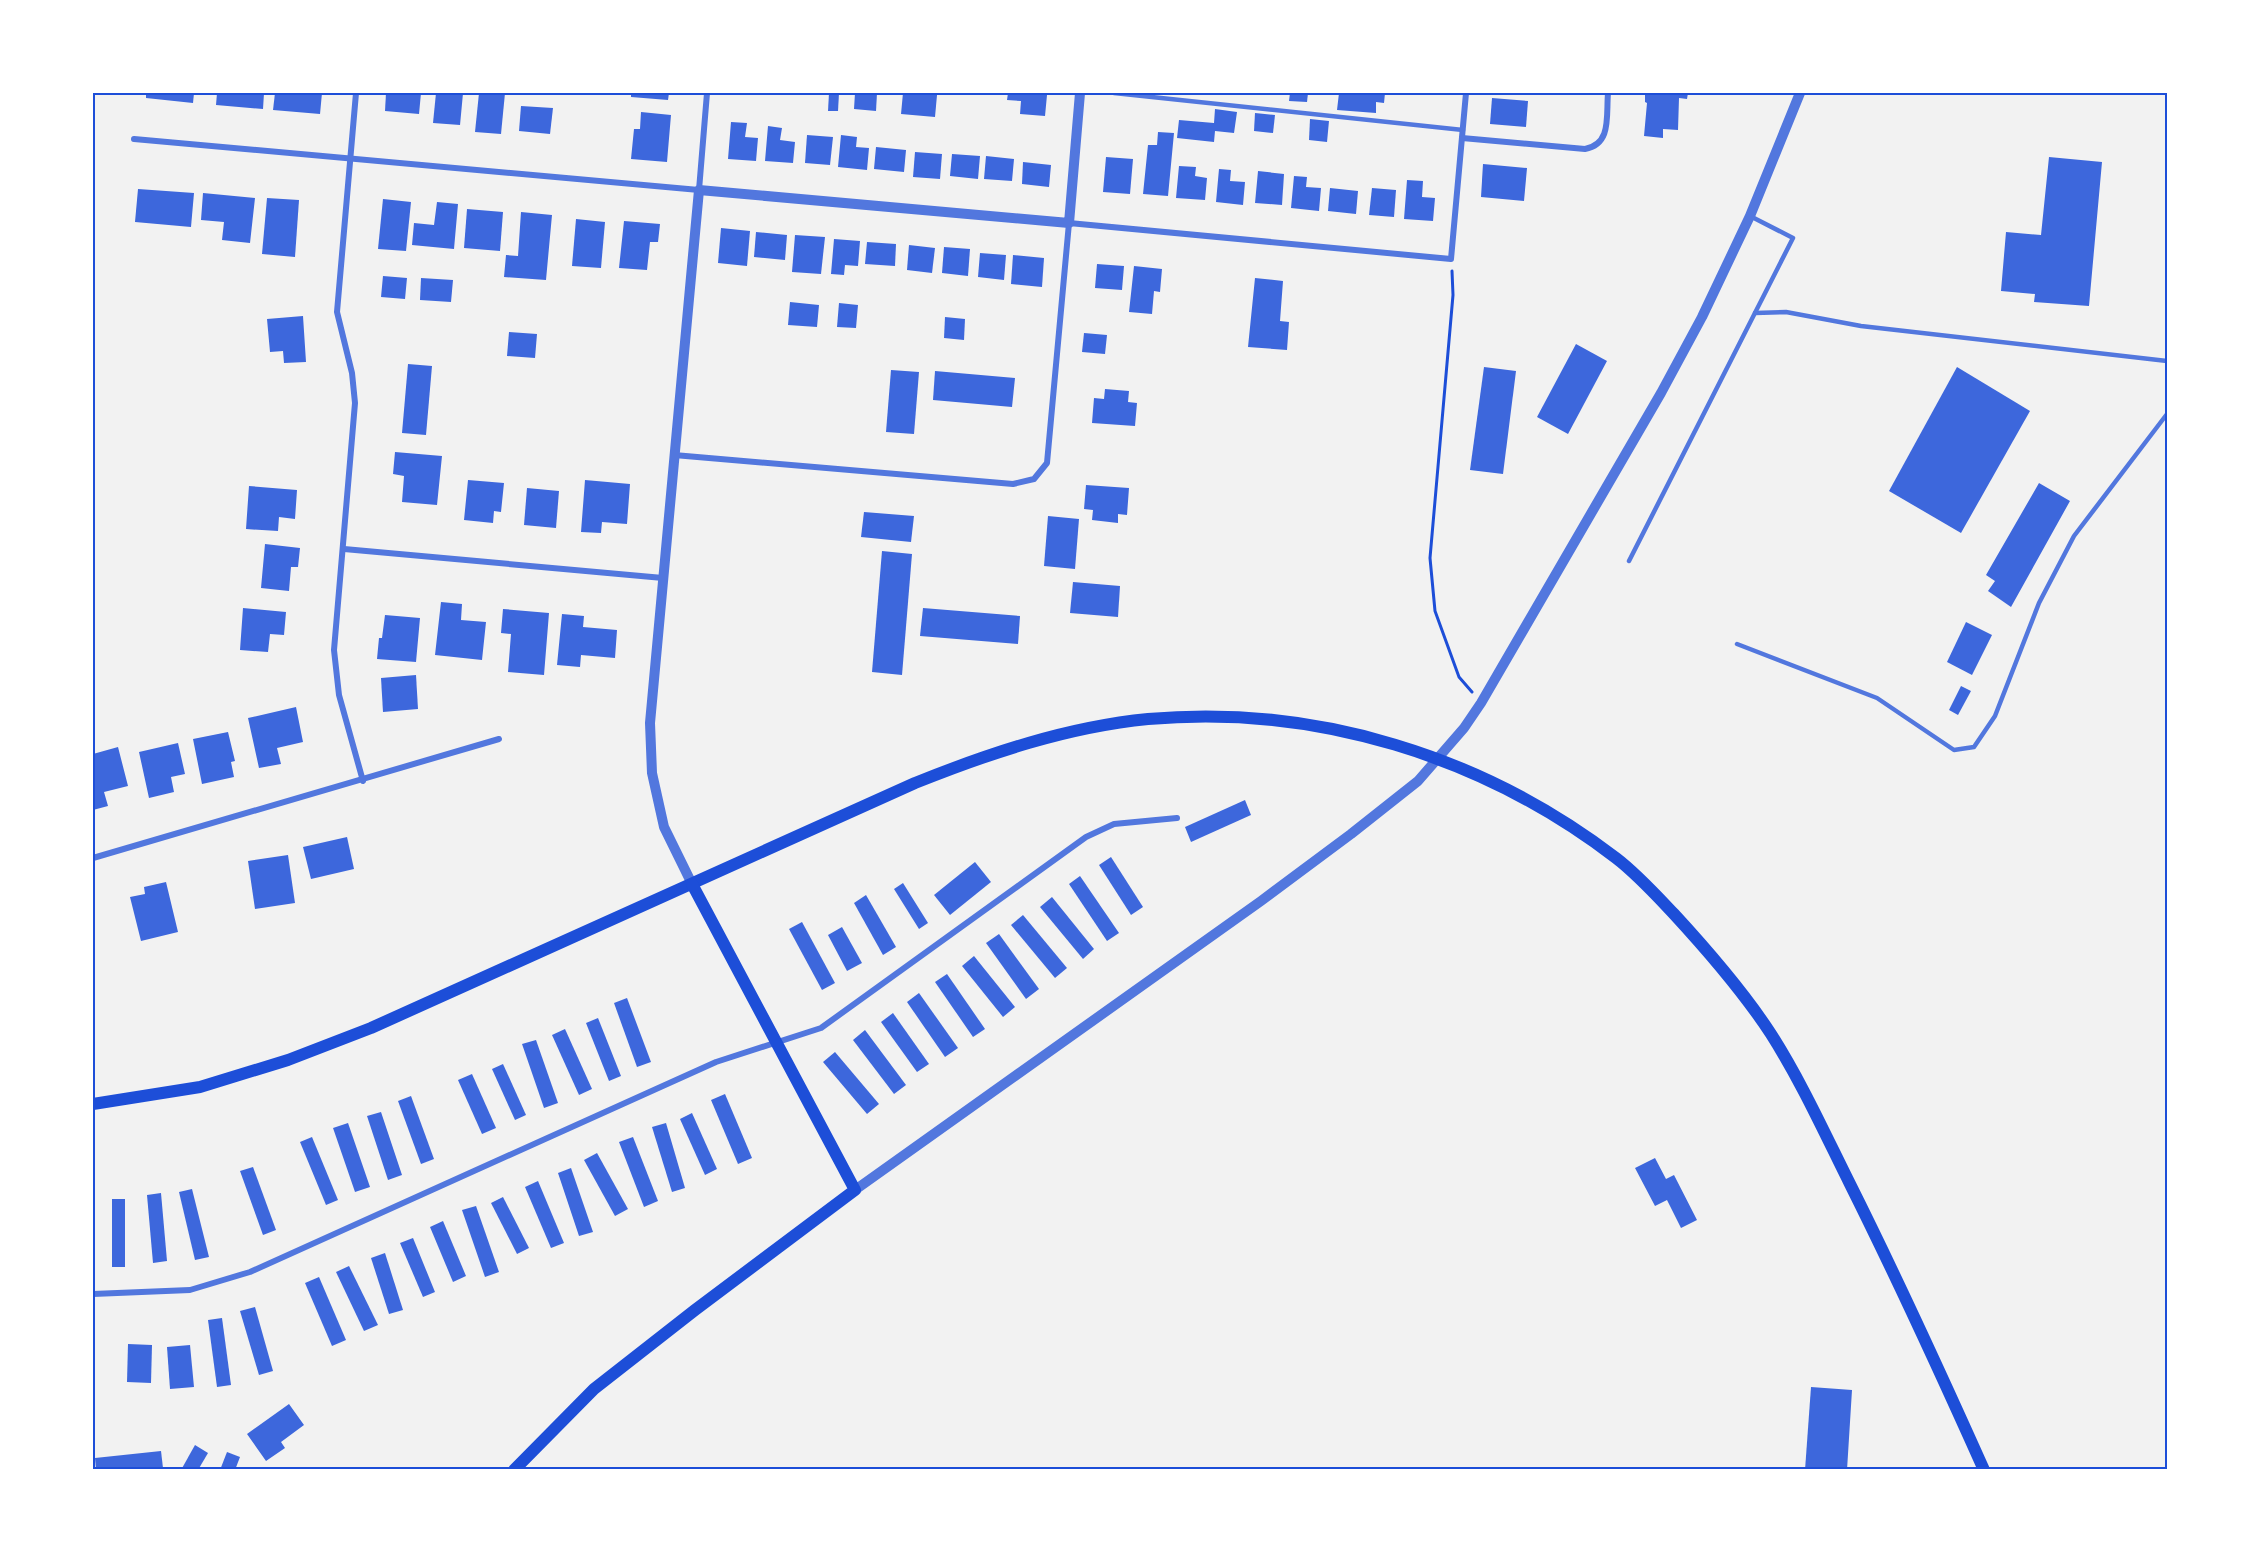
<svg xmlns="http://www.w3.org/2000/svg" width="2260" height="1563" font-family="Signika,sans-serif">
	<style>
		.building { fill: #3d67dc }
		.lines { fill: none; stroke-linecap: round; stroke-linejoin: round }
		.path { stroke: #1d4ed8; stroke-width: 3 }
		.service { stroke: #5277de; stroke-width: 4.5 }
		.minor { stroke: #5277de; stroke-width: 6 }
		.tertiary { stroke: #5277de; stroke-width: 10 }
		.secondary { stroke: #1d4ed8; stroke-width: 12 }
		.neatline { fill: none; stroke: #1d4ed8; stroke-width: 2 }
	</style>
	<rect width="100%" height="100%" fill="#f2f2f2"/>
	<!-- building -->
	<g class="building">
		<path d="M146,93H194L193,103L146,98Z"/>
		<path d="M217,93H264L263,109L216,105Z"/>
		<path d="M275,93H322L320,114L273,110Z"/>
		<path d="M386,93H421L419,114L385,111Z"/>
		<path d="M436,93H463L460,125L433,123Z"/>
		<path d="M479,93H505L501,134L475,132Z"/>
		<path d="M631,93H669L668,100L631,97Z"/>
		<path d="M829,93H839L838,111H828Z"/>
		<path d="M855,93H877L876,111L854,109Z"/>
		<path d="M903,93L937,95L935,117L901,114Z"/>
		<path d="M1008,93L1047,95L1045,116L1020,114L1021,101L1007,100Z"/>
		<path d="M1290,93H1308L1307,102L1289,101Z"/>
		<path d="M1339,93H1385L1384,103L1376,102V113L1337,110Z"/>
		<path d="M1645,93H1688L1687,99L1679,98L1678,130L1663,129V138L1644,136L1647,103L1645,102Z"/>
		<path d="M1492,98L1528,101L1526,127L1490,124Z"/>
		<path d="M521,106L553,108L550,134L519,131Z"/>
		<path d="M1215,109L1237,112L1234,133L1215,131L1214,142L1177,138L1179,120L1214,123Z"/>
		<path d="M641,112L671,115L667,162L631,159L634,129H640Z"/>
		<path d="M1255,113L1275,115L1273,133L1254,131Z"/>
		<path d="M1310,119L1329,121L1327,142L1309,140Z"/>
		<path d="M731,122L747,123L745,137L758,138L756,161L728,159Z"/>
		<path d="M768,126L782,128L780,140L795,142L793,163L765,161Z"/>
		<path d="M1158,132L1174,133L1168,196L1143,194L1148,145H1157Z"/>
		<path d="M807,135L833,137L830,165L805,163Z"/>
		<path d="M841,135L857,137L856,147L869,148L867,170L838,167Z"/>
		<path d="M876,147L906,150L904,172L874,169Z"/>
		<path d="M915,152L942,154L940,179L913,177Z"/>
		<path d="M952,154L980,156L978,179L950,176Z"/>
		<path d="M986,156L1014,159L1012,181L984,179Z"/>
		<path d="M1106,157L1133,159L1130,194L1103,192Z"/>
		<path d="M2049,157L2102,162L2089,306L2034,302L2035,294L2001,291L2006,232L2041,235Z"/>
		<path d="M1023,162L1051,165L1049,187L1022,184Z"/>
		<path d="M1483,164L1527,168L1524,201L1481,197Z"/>
		<path d="M1179,166L1196,167L1195,176L1207,178L1205,200L1176,198Z"/>
		<path d="M1219,169L1231,170L1230,181L1245,182L1243,205L1216,202Z"/>
		<path d="M1258,171L1284,174L1282,205L1255,203Z"/>
		<path d="M1294,176L1307,177L1306,187L1321,188L1319,211L1291,208Z"/>
		<path d="M1407,180L1423,181L1422,197L1435,198L1433,221L1404,219Z"/>
		<path d="M1330,188L1358,191L1356,214L1328,211Z"/>
		<path d="M1372,188L1396,190L1394,217L1369,215Z"/>
		<path d="M138,189L194,193L191,227L135,222Z"/>
		<path d="M203,193L255,198L250,243L222,240L224,222L201,220Z"/>
		<path d="M267,198L299,200L295,257L262,254Z"/>
		<path d="M383,199L411,202L406,251L378,249Z"/>
		<path d="M437,202L458,204L454,249L412,245L414,223L434,225Z"/>
		<path d="M467,209L503,212L500,251L464,248Z"/>
		<path d="M521,212L552,215L546,280L504,277L506,255L518,256Z"/>
		<path d="M576,219L605,222L601,268L572,266Z"/>
		<path d="M624,221L660,224L658,242H650L647,270L619,268Z"/>
		<path d="M721,228L750,231L747,266L718,263Z"/>
		<path d="M756,232L787,235L785,260L754,257Z"/>
		<path d="M795,235L825,237L821,274L792,272Z"/>
		<path d="M834,239L860,241L858,266L845,265L844,275L831,274Z"/>
		<path d="M867,242L896,244L895,266L865,264Z"/>
		<path d="M909,245L935,248L932,273L907,270Z"/>
		<path d="M944,247L970,249L968,276L942,273Z"/>
		<path d="M980,253L1006,255L1004,280L978,277Z"/>
		<path d="M1013,255L1044,258L1042,287L1011,284Z"/>
		<path d="M1097,264L1124,266L1122,290L1095,288Z"/>
		<path d="M1134,266L1162,269L1160,292L1154,291L1152,314L1129,312Z"/>
		<path d="M383,276L407,278L405,299L381,297Z"/>
		<path d="M421,278L453,280L451,302L420,300Z"/>
		<path d="M1255,278L1283,281L1280,321L1289,322L1287,350L1248,347Z"/>
		<path d="M790,302L819,305L817,327L788,325Z"/>
		<path d="M839,303L858,305L856,328L837,327Z"/>
		<path d="M303,316L306,362L284,363L283,351L270,352L267,319Z"/>
		<path d="M945,317L965,319L964,340L944,338Z"/>
		<path d="M509,332L537,334L535,358L507,356Z"/>
		<path d="M1084,333L1107,335L1105,354L1082,352Z"/>
		<path d="M1576,344L1607,361L1568,434L1537,417Z"/>
		<path d="M408,364L432,366L426,435L402,433Z"/>
		<path d="M1484,367L1516,371L1503,474L1470,470Z"/>
		<path d="M1957,367L2030,411L1961,533L1889,491Z"/>
		<path d="M891,370L919,372L914,434L886,432Z"/>
		<path d="M935,371L1015,378L1012,407L933,400Z"/>
		<path d="M1105,389L1129,391L1128,402L1137,403L1135,426L1092,423L1094,398L1104,399Z"/>
		<path d="M395,452L442,456L437,505L402,502L404,476L393,474Z"/>
		<path d="M468,480L504,483L501,512L494,511L493,523L464,520Z"/>
		<path d="M585,480L630,484L627,524L602,522L601,533L581,532Z"/>
		<path d="M2039,483L2070,501L2011,607L1988,591L1995,581L1986,575Z"/>
		<path d="M1086,485L1129,488L1127,515L1118,514V523L1092,520L1093,510L1084,509Z"/>
		<path d="M249,486L297,490L295,519L279,517L278,531L246,529Z"/>
		<path d="M527,488L559,491L556,528L524,525Z"/>
		<path d="M864,512L914,516L911,542L861,537Z"/>
		<path d="M1048,516L1079,519L1075,569L1044,566Z"/>
		<path d="M265,544L300,548L298,567H291L289,591L261,588Z"/>
		<path d="M882,551L912,554L902,675L872,672Z"/>
		<path d="M1073,582L1120,586L1118,617L1070,613Z"/>
		<path d="M441,602L462,604L461,620L486,622L482,660L435,655Z"/>
		<path d="M243,608L286,612L284,635L270,634L268,652L240,650Z"/>
		<path d="M923,608L1020,616L1018,644L920,636Z"/>
		<path d="M503,609L549,613L544,675L508,672L511,634L501,633Z"/>
		<path d="M562,614L584,616L583,627L617,630L615,658L581,655L580,667L557,665Z"/>
		<path d="M385,615L420,618L416,662L377,659L379,638H382Z"/>
		<path d="M1966,622L1992,635L1972,675L1947,662Z"/>
		<path d="M416,675L418,709L383,712L381,678Z"/>
		<path d="M1961,686L1971,691L1958,715L1949,710Z"/>
		<path d="M296,707L303,742L277,748L281,764L259,768L248,718Z"/>
		<path d="M228,732L235,761L231,762L234,777L202,784L193,739Z"/>
		<path d="M178,743L185,774L171,777L174,792L149,798L139,752Z"/>
		<path d="M118,747L128,786L104,792L108,806L93,810V754Z"/>
		<path d="M1245,800L1251,815L1191,842L1185,827Z"/>
		<path d="M347,837L354,869L311,879L303,847Z"/>
		<path d="M288,855L295,903L255,909L248,861Z"/>
		<path d="M1111,857L1143,907L1131,915L1099,865Z"/>
		<path d="M975,862L991,882L950,915L934,895Z"/>
		<path d="M1080,876L1119,933L1107,941L1069,884Z"/>
		<path d="M166,882L178,932L141,941L130,897L145,894L144,887Z"/>
		<path d="M903,883L928,923L919,929L894,889Z"/>
		<path d="M866,895L896,947L883,955L854,903Z"/>
		<path d="M1052,897L1094,949L1083,959L1040,907Z"/>
		<path d="M1023,915L1067,968L1055,978L1011,925Z"/>
		<path d="M802,922L835,983L822,990L789,929Z"/>
		<path d="M842,927L862,963L847,971L828,935Z"/>
		<path d="M999,934L1039,989L1026,999L986,943Z"/>
		<path d="M974,956L1015,1007L1003,1017L962,966Z"/>
		<path d="M947,974L985,1029L973,1037L935,982Z"/>
		<path d="M919,993L958,1048L945,1057L907,1002Z"/>
		<path d="M627,998L651,1062L637,1067L614,1003Z"/>
		<path d="M893,1013L929,1064L917,1072L881,1022Z"/>
		<path d="M598,1018L621,1076L609,1081L586,1023Z"/>
		<path d="M565,1029L592,1089L579,1095L552,1035Z"/>
		<path d="M865,1030L906,1085L894,1094L853,1040Z"/>
		<path d="M536,1040L558,1103L544,1108L522,1044Z"/>
		<path d="M835,1052L879,1104L867,1114L823,1062Z"/>
		<path d="M503,1064L526,1115L515,1120L492,1069Z"/>
		<path d="M472,1074L496,1128L482,1134L458,1080Z"/>
		<path d="M725,1094L752,1158L738,1164L711,1100Z"/>
		<path d="M411,1096L434,1159L421,1164L398,1101Z"/>
		<path d="M381,1112L402,1175L388,1180L367,1116Z"/>
		<path d="M692,1113L717,1169L705,1175L680,1119Z"/>
		<path d="M348,1123L370,1187L355,1192L333,1128Z"/>
		<path d="M666,1123L685,1188L672,1192L652,1127Z"/>
		<path d="M312,1137L338,1200L326,1205L300,1142Z"/>
		<path d="M633,1137L658,1201L644,1207L619,1142Z"/>
		<path d="M597,1153L628,1209L615,1216L584,1160Z"/>
		<path d="M1655,1158L1666,1179L1674,1175L1697,1220L1681,1228L1667,1200L1655,1206L1635,1168Z"/>
		<path d="M253,1167L276,1230L263,1235L240,1171Z"/>
		<path d="M571,1168L593,1232L579,1236L558,1173Z"/>
		<path d="M538,1181L564,1243L551,1248L525,1187Z"/>
		<path d="M192,1189L209,1257L195,1260L179,1192Z"/>
		<path d="M161,1193L167,1261L153,1263L147,1195Z"/>
		<path d="M503,1197L529,1248L517,1254L491,1203Z"/>
		<rect x="112" y="1199" width="13" height="68"/>
		<path d="M476,1206L499,1272L485,1277L462,1210Z"/>
		<path d="M443,1221L466,1276L453,1282L430,1227Z"/>
		<path d="M413,1238L435,1292L423,1297L400,1243Z"/>
		<path d="M385,1253L403,1310L389,1314L371,1258Z"/>
		<path d="M349,1266L378,1325L364,1331L336,1272Z"/>
		<path d="M319,1277L346,1340L332,1346L305,1283Z"/>
		<path d="M255,1307L273,1371L259,1375L240,1311Z"/>
		<path d="M222,1318L231,1385L217,1387L208,1320Z"/>
		<path d="M128,1344L152,1345L151,1383L127,1382Z"/>
		<path d="M190,1345L194,1387L170,1389L167,1347Z"/>
		<path d="M1811,1387L1852,1390L1847,1470H1805Z"/>
		<path d="M289,1404L304,1425L281,1442L285,1448L266,1461L247,1434Z"/>
		<path d="M195,1445L208,1453L198,1470H181Z"/>
		<path d="M161,1451L163,1468L96,1470L95,1458Z"/>
		<path d="M227,1452L240,1457L235,1470H220Z"/>
	</g>
	<g class="lines">
		<!-- path -->
		<path class="path" d="M1452,271L1453,295L1430,558L1435,611L1459,677L1472,692"/>
		<!-- service -->
		<g class="service">
			<path d="M1114,93L1463,130"/>
			<path d="M1755,313L1786,312L1861,326L2167,361"/>
			<path d="M1629,561L1793,238L1750,216"/>
			<path d="M1737,644L1877,698L1954,750L1974,747L1995,716L2039,603L2074,536L2167,414"/>
		</g>
		<!-- minor -->
		<g class="minor">
			<path d="M356,93L337,312L352,373L355,403L334,650L339,695L363,781"/>
			<path d="M1462,138L1585,149C1612,144 1606,116 1608,93"/>
			<path d="M134,139L699,190L707,93"/>
			<path d="M674,455L1013,484L1034,479L1047,463L1069,223L1451,259L1466,93"/>
			<path d="M344,549L663,578"/>
			<path d="M93,858L499,739"/>
			<path d="M93,1294L190,1290L250,1272L716,1062L821,1028L1086,837L1114,824L1177,818"/>
		</g>
		<!-- tertiary -->
		<g class="tertiary">
			<path d="M692,884L664,827L652,773L650,723L699,190L1069,223L1080,93"/>
			<path d="M855,1190L1261,901L1351,834L1418,781L1464,728L1481,703L1661,393L1702,317L1750,216L1800,93"/>
		</g>
		<!-- secondary -->
		<g class="secondary">
			<path d="M93,1104L200,1087L288,1060L371,1028L915,783C990,753 1067,727 1148,719C1315,704 1483,756 1616,858C1637,874 1656,895 1674,914C1709,952 1743,991 1771,1034C1801,1081 1825,1134 1850,1184C1897,1278 1941,1374 1984,1470"/>
			<path d="M514,1470L594,1389L695,1310L855,1190L692,884"/>
		</g>
	</g>
	<!-- border -->
	<rect width="2260" height="1563" fill="none" stroke="#ffffff" stroke-width="189"/>
	<rect x="94" y="94" width="2072" height="1374" class="neatline"/>
</svg>
